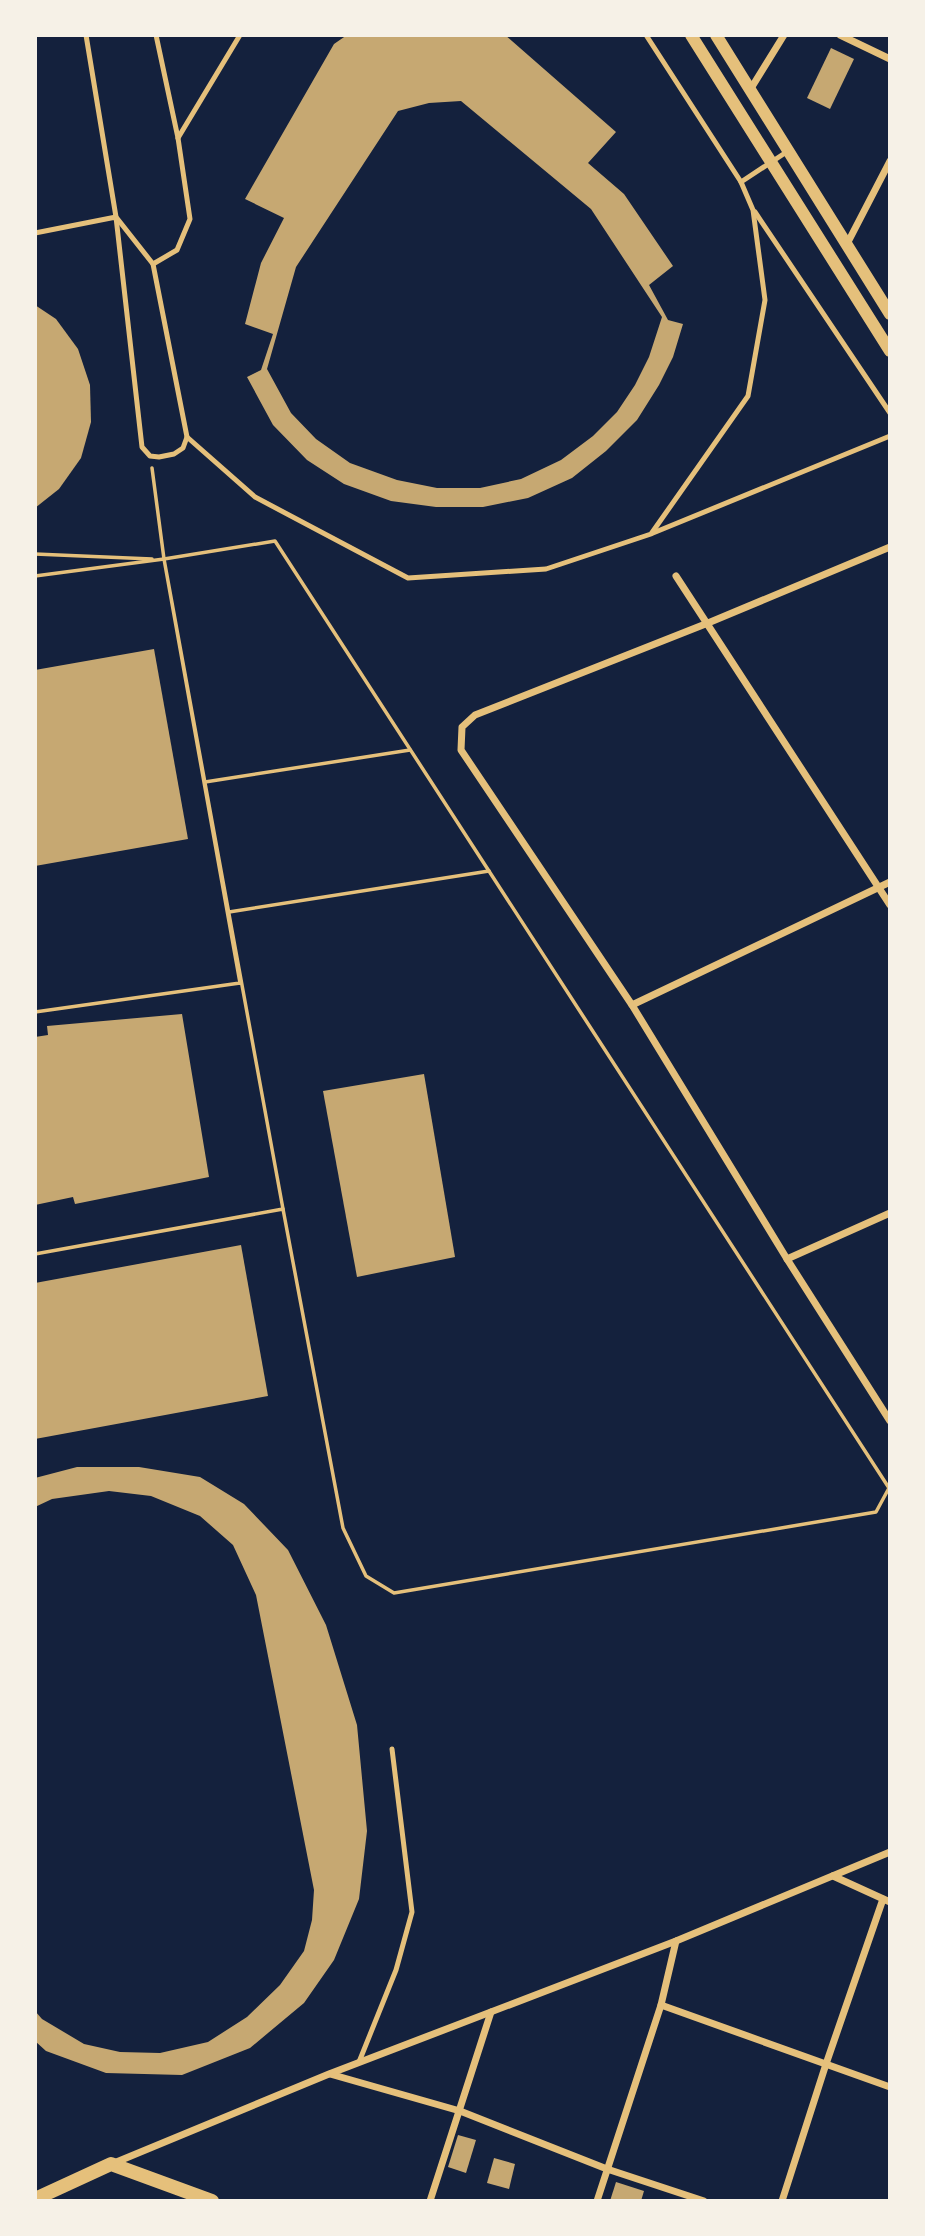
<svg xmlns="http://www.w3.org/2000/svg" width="925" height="2236" font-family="'Fira Sans',sans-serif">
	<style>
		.building { fill: #c6a872; fill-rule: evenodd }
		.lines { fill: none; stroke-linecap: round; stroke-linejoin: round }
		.path { stroke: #e5c07b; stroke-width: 3.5 }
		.service { stroke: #e5c07b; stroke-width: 5 }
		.minor { stroke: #e5c07b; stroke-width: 7 }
		.tertiary { stroke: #e5c07b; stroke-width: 12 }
		.secondary { stroke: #e5c07b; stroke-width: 14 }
	</style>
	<rect width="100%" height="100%" fill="#14213d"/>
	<!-- building -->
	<g class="building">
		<path d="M347,35H505L616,132L588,163L624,194L673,266L649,285L668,320L683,324L673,357L659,385L637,420L606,451L572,478L528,498L483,507H436L391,501L344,484L307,460L273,425L247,377L261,370L273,334L245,324L261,263L284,218L245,199L334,44ZM461,101L591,209L662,317L649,357L635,385L617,412L593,436L561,460L521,479L480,488H437L397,480L350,463L316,439L291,413L267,369L296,267L398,111L429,103Z"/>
		<path d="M831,48L854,59L830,109L807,98Z"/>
		<path d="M35,305L56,319L78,349L90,385L91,422L81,458L59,489L35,508Z"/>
		<path d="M154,649L188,839L35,866V670Z"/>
		<path d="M182,1014L209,1177L75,1204L73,1197L35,1205V1037L48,1035L47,1026Z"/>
		<path d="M424,1074L455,1257L357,1277L323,1091Z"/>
		<path d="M241,1245L268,1396L35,1439V1283Z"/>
		<path d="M77,1467H139L200,1477L244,1504L288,1550L326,1625L357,1725L367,1831L359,1899L334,1960L304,2003L250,2048L182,2075L106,2073L46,2051L35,2041V2011L42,2019L84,2044L120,2052L160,2053L208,2042L247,2017L280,1985L304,1951L312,1920L314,1890L256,1595L233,1545L200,1516L151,1496L109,1491L52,1499L35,1507V1478Z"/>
		<path d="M458,2135L476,2140L466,2173L448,2167Z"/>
		<path d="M494,2158L515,2164L509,2189L487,2183Z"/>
		<path d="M616,2182L644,2191L641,2201H610Z"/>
	</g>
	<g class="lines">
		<!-- path -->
		<g class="path">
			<path d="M152,468L164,559"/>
			<path d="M35,554L152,559"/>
			<path d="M35,576L164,559L275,541L889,1488L876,1512L394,1593L366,1576L343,1528L283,1209L35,1254"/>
			<path d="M205,782L410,750"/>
			<path d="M229,912L489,871"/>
			<path d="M35,1012L240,983L164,559L283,1209"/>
		</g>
		<!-- service -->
		<g class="service">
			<path d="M86,35L116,217L153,264L187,437L255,497L408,578L546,569L651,534L748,396L765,300L753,210L741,182L646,35"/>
			<path d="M178,138L240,35"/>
			<path d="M741,182L788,151"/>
			<path d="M755,212L890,413"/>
			<path d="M35,233L116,217L142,447L150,456L159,457L174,454L183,448L187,437"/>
			<path d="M153,264L177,250L190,219L178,138L156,35"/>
			<path d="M653,533L890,436"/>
			<path d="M359,2062L396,1970L412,1912L392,1749"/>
		</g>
		<!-- minor -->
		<g class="minor">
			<path d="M840,35L890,59"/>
			<path d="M750,90L784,35"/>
			<path d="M847,244L890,161"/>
			<path d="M890,547L708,623L475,715L462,727L461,750L632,1005L787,1259L890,1421"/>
			<path d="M676,576L890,905"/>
			<path d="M632,1005L890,882"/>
			<path d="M787,1259L890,1213"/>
			<path d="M833,1876L890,1902"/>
			<path d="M661,2005L890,2087"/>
			<path d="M330,2074L460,2111L607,2169L704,2201"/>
			<path d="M114,2163L329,2074L676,1941L890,1852"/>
			<path d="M430,2201L491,2012"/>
			<path d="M597,2201L661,2005L676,1941"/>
			<path d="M782,2201L826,2064L883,1899"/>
		</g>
		<!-- tertiary -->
		<g class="tertiary">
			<path d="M691,35L890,351"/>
			<path d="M716,35L890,314"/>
		</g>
		<!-- secondary -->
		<path class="secondary" d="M35,2199L111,2164L212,2201"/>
	</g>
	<!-- border -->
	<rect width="925" height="2236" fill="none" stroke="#f6f1e7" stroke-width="74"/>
</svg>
